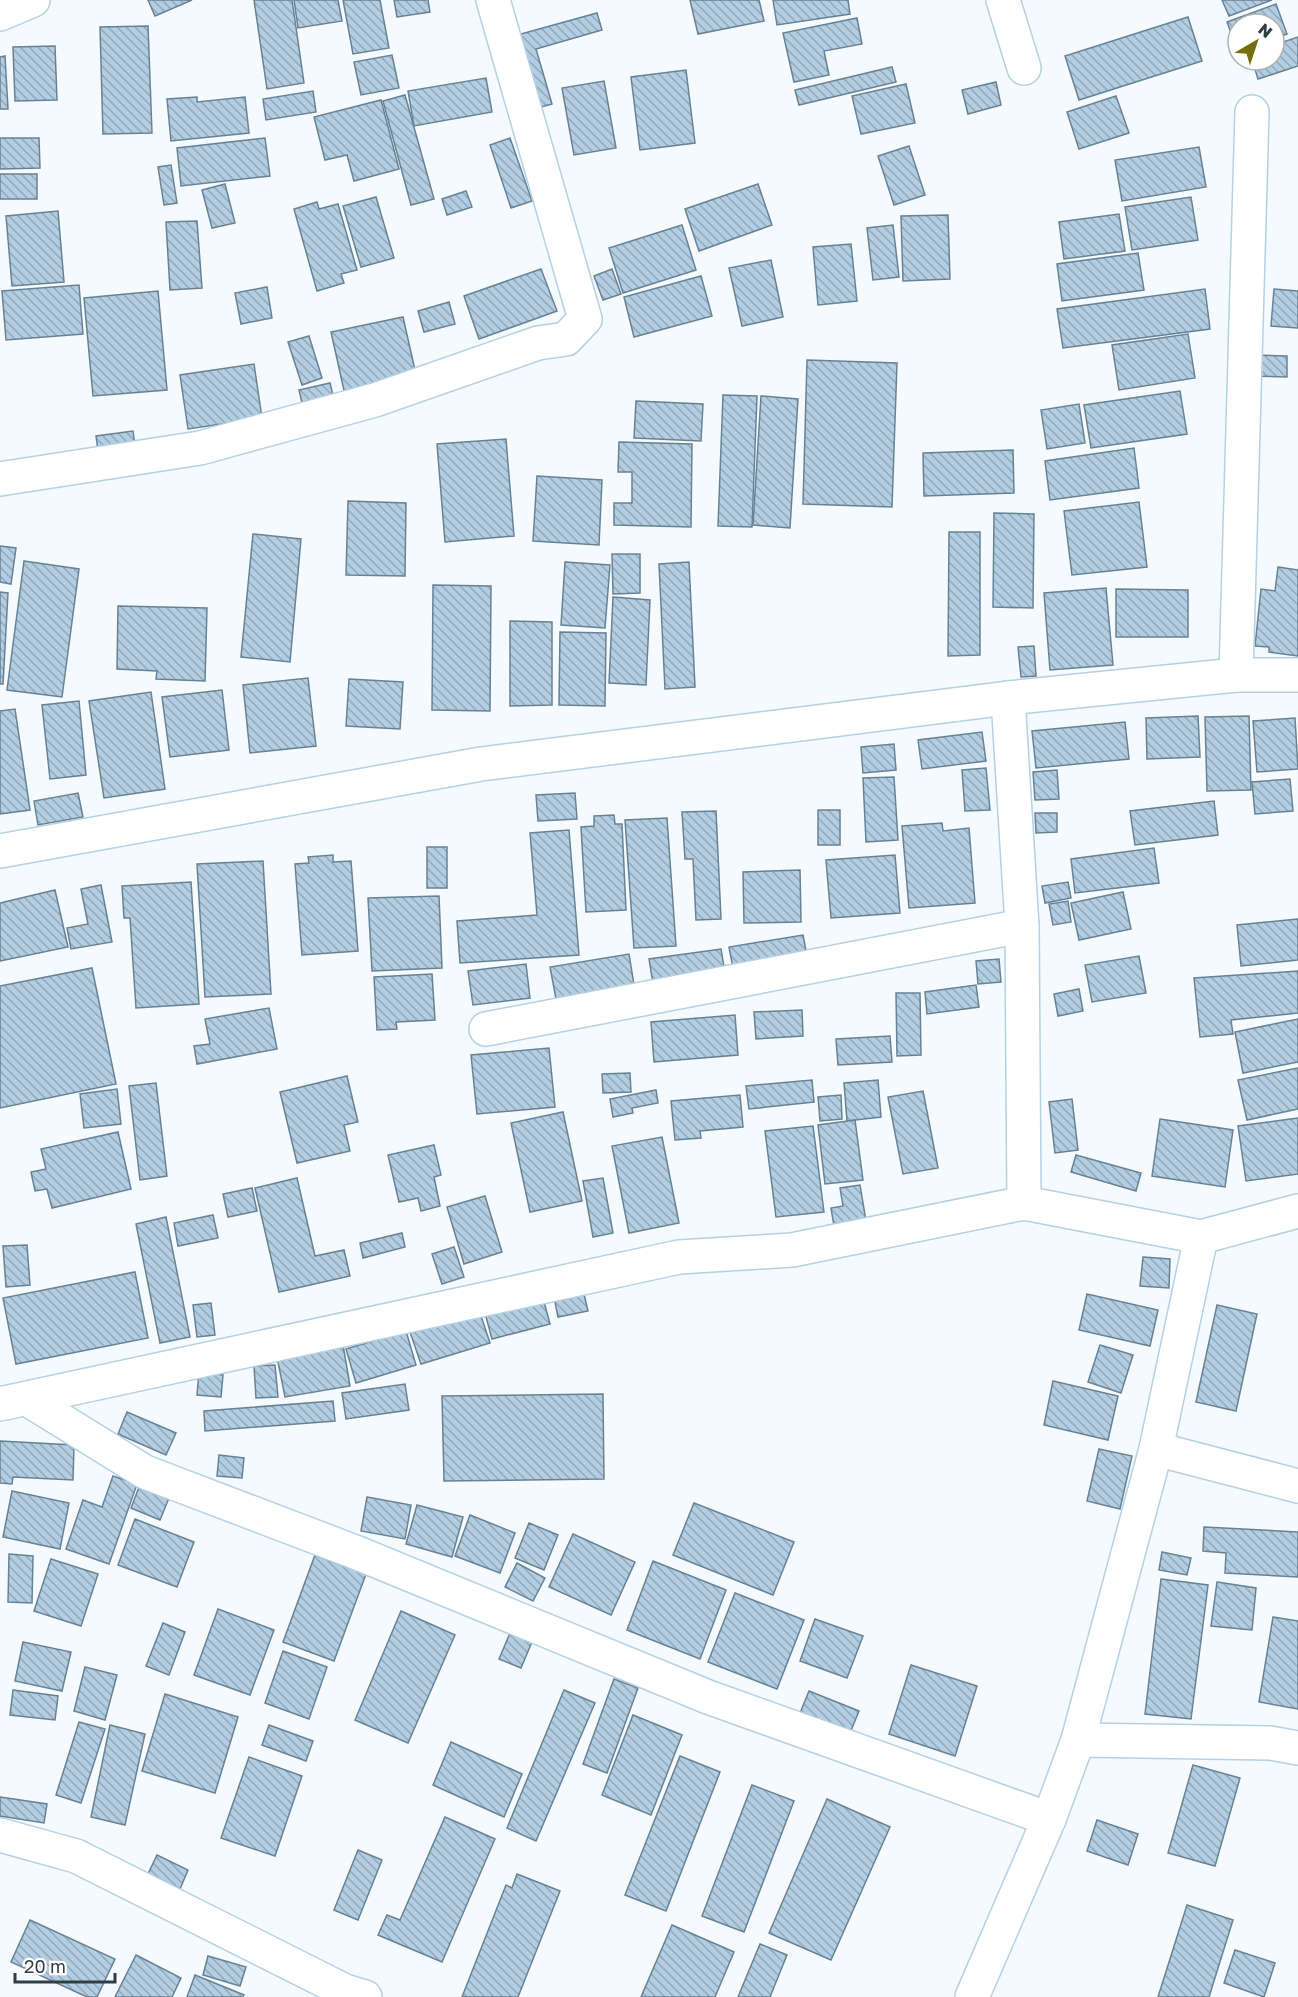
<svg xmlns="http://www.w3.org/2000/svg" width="1298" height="1997" font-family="'Golos Text',sans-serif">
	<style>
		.building { fill: url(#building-back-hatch); stroke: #688294; stroke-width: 1.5 }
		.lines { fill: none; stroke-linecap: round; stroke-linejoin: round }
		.minor-casing { stroke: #b5d1e4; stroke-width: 36 }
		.minor { stroke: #fff; stroke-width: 33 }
	</style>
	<defs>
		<pattern id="building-back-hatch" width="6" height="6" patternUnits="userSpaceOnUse" patternTransform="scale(1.5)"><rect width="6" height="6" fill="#b3cee2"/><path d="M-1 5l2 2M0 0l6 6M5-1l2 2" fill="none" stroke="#92a8b9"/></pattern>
	</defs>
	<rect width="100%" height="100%" fill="#f4fafe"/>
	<!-- building -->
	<g class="building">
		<path d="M148,0H192L155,16Z"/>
		<path d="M254,0H292L304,83L267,89Z"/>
		<path d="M294,0H338L342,21L298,28Z"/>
		<path d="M343,0H380L389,48L353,54Z"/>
		<path d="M394,0H428L430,12L397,17Z"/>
		<path d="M690,0H759L764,21L698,34Z"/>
		<path d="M773,0H848L850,14L777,25Z"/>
		<path d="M1222,0H1272L1229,16Z"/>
		<path d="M1276,4L1287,34L1274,39V24H1238V52L1227,22Z"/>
		<path d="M597,13L602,30L536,49L552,104L530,110L510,37Z"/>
		<path d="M1188,17L1202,61L1079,100L1065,56Z"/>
		<path d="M857,18L862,44L824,51L829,75L794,82L783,33Z"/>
		<path d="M148,26L152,133L103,134L100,27Z"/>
		<path d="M1298,37V66L1258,79L1252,60H1274V45Z"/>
		<path d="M55,46L57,100L15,101L13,47Z"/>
		<path d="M392,55L399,88L361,95L354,62Z"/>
		<path d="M5,56L8,109H0V57Z"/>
		<path d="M892,67L896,82L799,105L795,90Z"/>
		<path d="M686,70L695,143L640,150L631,77Z"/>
		<path d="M486,78L492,112L414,126L408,91Z"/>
		<path d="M604,81L616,148L574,155L562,88Z"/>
		<path d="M996,82L1001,105L968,114L962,90Z"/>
		<path d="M906,84L915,123L861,134L852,96Z"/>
		<path d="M313,91L316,112L266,120L263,99Z"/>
		<path d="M405,95L434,199L411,205L383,101Z"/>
		<path d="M1116,96L1129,133L1079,149L1067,112Z"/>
		<path d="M197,97V102L245,97L249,133L171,141L167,99Z"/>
		<path d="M381,100L399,169L354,181L347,155L325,160L314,117Z"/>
		<path d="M0,138H39L40,168L0,169Z"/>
		<path d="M265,138L270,176L181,186L177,148Z"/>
		<path d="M510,138L532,201L511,208L490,145Z"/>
		<path d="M909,146L925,195L894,205L878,156Z"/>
		<path d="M1199,147L1206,187L1122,201L1115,160Z"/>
		<path d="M171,165L177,203L164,205L158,167Z"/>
		<rect x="0" y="174" width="37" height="25"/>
		<path d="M225,184L235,223L212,228L202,190Z"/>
		<path d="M758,184L772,225L699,251L685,209Z"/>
		<path d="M466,191L472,207L447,215L442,199Z"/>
		<path d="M376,197L394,258L361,267L343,206Z"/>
		<path d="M1191,197L1198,240L1132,250L1125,207Z"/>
		<path d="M317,202L319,209L338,204L357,270L341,274L344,283L317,291L294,209Z"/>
		<path d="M58,211L64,282L12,286L6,216Z"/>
		<path d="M1119,214L1125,251L1064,259L1059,222Z"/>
		<path d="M948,215L950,279L903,281L901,216Z"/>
		<path d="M197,221L202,288L170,290L166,222Z"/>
		<path d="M682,225L696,270L623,293L609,248Z"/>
		<path d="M893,225L899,277L873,280L867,228Z"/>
		<path d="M851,244L857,301L818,305L813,247Z"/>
		<path d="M1138,253L1144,290L1062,301L1057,264Z"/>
		<path d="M771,260L783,317L742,326L729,268Z"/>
		<path d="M541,269L557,311L479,339L464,296Z"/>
		<path d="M612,269L621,294L603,300L594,276Z"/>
		<path d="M701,276L712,316L634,337L624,297Z"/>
		<path d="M79,285L83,334L6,340L2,291Z"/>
		<path d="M267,287L272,318L241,324L235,293Z"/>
		<path d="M1205,289L1210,329L1063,348L1057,309Z"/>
		<path d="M1274,289L1298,291V328L1271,326Z"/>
		<path d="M158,291L167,390L93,396L84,298Z"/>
		<path d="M449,302L455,324L424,332L418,311Z"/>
		<path d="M403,317L417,379L345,395L331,332Z"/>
		<path d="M1188,334L1195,378L1119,390L1112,345Z"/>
		<path d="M309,336L322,378L302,385L288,342Z"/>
		<path d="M1252,355L1287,356V377L1252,376Z"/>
		<path d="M807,360L897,363L892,507L803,504Z"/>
		<path d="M254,364L262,418L188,429L180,375Z"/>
		<path d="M330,383L336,408L305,416L299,390Z"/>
		<path d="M1180,391L1187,434L1091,448L1084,405Z"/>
		<path d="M723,395L757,396L752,527L718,526Z"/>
		<path d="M761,396L798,399L790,528L753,525Z"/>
		<path d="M636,401L703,404L701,441L634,438Z"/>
		<path d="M1079,404L1085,443L1047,449L1041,410Z"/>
		<path d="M133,431L136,453L99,458L96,436Z"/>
		<path d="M506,439L514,536L445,542L437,444Z"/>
		<path d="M619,442L692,444L691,527L614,525V503H632V472H618Z"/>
		<path d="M1134,448L1139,488L1050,500L1045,461Z"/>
		<path d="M1013,450L1014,493L924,496L923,453Z"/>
		<path d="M537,476L602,480L599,545L533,541Z"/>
		<path d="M348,501L406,503L405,576L346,575Z"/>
		<path d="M1139,502L1147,567L1072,575L1064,511Z"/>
		<path d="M994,513L1034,514L1033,608L993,607Z"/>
		<path d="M949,532H980V655L948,656Z"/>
		<path d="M253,534L301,539L290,662L241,657Z"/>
		<path d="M0,546L16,548L11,584L0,582Z"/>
		<path d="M612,554H640V593L613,594Z"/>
		<path d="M24,561L79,569L62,697L7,690Z"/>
		<path d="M565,562L610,565L605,628L561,625Z"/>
		<path d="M689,562L695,687L665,689L659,564Z"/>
		<path d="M1278,567L1298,570V656L1269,652V647L1255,646L1261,589L1275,591Z"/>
		<path d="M433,585L491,586L490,711L432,710Z"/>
		<path d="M1106,588L1113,665L1050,670L1044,593Z"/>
		<path d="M1116,589L1188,590V637H1116Z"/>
		<path d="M0,592L8,593L3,684H0Z"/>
		<path d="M613,597L650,600L646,685L609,683Z"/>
		<path d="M118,606L207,608L205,681L156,679L157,671L117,669Z"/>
		<path d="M510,621L552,622V705L510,706Z"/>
		<path d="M560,632L606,633L605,706L559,705Z"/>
		<path d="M1034,646L1036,676L1021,677L1018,647Z"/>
		<path d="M308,678L316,746L250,753L243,685Z"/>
		<path d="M349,679L403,682L400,729L346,726Z"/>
		<path d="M222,690L229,750L170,757L162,697Z"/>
		<path d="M151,692L165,789L104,798L89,701Z"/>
		<path d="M79,701L86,775L50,779L42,705Z"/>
		<path d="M15,709L30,810L0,814V711Z"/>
		<path d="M1198,716L1200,757L1147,759L1146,718Z"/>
		<path d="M1249,716L1251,790L1207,791L1205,717Z"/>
		<path d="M1295,718L1298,769L1257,772L1253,721Z"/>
		<path d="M1125,722L1129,759L1036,768L1032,731Z"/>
		<path d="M982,732L986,761L922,769L918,740Z"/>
		<path d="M894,744L896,770L863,773L861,747Z"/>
		<path d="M986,768L990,810L965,811L962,770Z"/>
		<path d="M1057,770L1059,799L1035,800L1033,772Z"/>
		<path d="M894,777L898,840L866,842L863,778Z"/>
		<path d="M1290,779L1293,811L1255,814L1252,782Z"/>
		<path d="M78,793L83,817L38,825L34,801Z"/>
		<path d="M575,793L577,819L538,821L536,795Z"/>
		<path d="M1214,801L1218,835L1135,845L1130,811Z"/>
		<rect x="818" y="810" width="22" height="35"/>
		<path d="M716,811L721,919L696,920L693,859H685L682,812Z"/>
		<path d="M1035,813H1057V832L1036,833Z"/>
		<path d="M614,815L615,824H622L626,910L586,912L581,827L594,826V816Z"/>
		<path d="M667,818L676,946L634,948L625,820Z"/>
		<path d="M942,823L943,831L969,828L975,903L909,908L902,826Z"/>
		<path d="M569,830L579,955L460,963L457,921L537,915L530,833Z"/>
		<rect x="427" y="847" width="20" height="41"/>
		<path d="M1154,848L1159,883L1075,893L1071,859Z"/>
		<path d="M333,855V862L351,861L358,951L302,955L295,864L309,863L308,857Z"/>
		<path d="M895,855L900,913L831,918L826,860Z"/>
		<path d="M263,861L271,994L205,997L197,864Z"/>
		<path d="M800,870L801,922L744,923L743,872Z"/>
		<path d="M191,882L199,1004L136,1008L130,918H124L122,886Z"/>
		<path d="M1068,882L1071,898L1045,903L1042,886Z"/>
		<path d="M101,885L112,942L71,949L67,928L88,924L81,889Z"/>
		<path d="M55,890L68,947L0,961V903Z"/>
		<path d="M1123,892L1131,929L1079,940L1071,903Z"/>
		<path d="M439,896L442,968L372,971L368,898Z"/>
		<path d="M1068,901L1071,922L1053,925L1049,904Z"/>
		<path d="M1298,919V960L1241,966L1237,925Z"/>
		<path d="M803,935L807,956L733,968L729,947Z"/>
		<path d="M721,949L725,973L653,984L649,959Z"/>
		<path d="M629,954L634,985L556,999L550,967Z"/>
		<path d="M1139,956L1146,993L1092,1002L1085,965Z"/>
		<path d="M999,959L1001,982L978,984L976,961Z"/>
		<path d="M526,964L530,998L473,1005L468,971Z"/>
		<path d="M92,968L116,1084L0,1108V986Z"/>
		<path d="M1298,971V1013L1231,1020L1233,1034L1200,1037L1194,978Z"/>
		<path d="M432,974L435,1020L396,1022L397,1029L377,1030L374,977Z"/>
		<path d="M976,985L979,1007L927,1014L925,992Z"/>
		<path d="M1079,989L1083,1011L1058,1016L1054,994Z"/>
		<path d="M896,993H920L921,1055L897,1056Z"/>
		<path d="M269,1008L277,1049L197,1064L194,1046L210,1044L205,1019Z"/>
		<path d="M802,1010L803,1036L756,1039L754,1012Z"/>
		<path d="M735,1015L738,1055L654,1062L651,1022Z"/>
		<path d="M1298,1019V1062L1243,1073L1235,1032Z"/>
		<path d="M890,1036L892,1062L838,1065L836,1039Z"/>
		<path d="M549,1048L555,1107L477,1114L471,1055Z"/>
		<path d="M1298,1068V1109L1247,1120L1238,1080Z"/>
		<path d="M630,1073L631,1092L603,1093L602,1074Z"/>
		<path d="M347,1076L358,1122L344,1125L350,1151L297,1163L280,1092Z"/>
		<path d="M812,1080L814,1102L749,1109L746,1086Z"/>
		<path d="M878,1080L881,1117L847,1121L844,1083Z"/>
		<path d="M156,1083L167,1176L140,1180L129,1086Z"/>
		<path d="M117,1089L121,1124L84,1128L80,1094Z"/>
		<path d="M656,1090L658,1103L632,1108L633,1113L613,1117L610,1099Z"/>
		<path d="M923,1091L938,1168L903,1174L888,1097Z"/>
		<path d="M740,1095L743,1127L700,1131L701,1138L675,1140L671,1101Z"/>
		<path d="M841,1095L842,1119L820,1121L818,1097Z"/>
		<path d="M1072,1099L1078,1150L1055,1153L1049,1102Z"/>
		<path d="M563,1112L582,1201L530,1212L511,1123Z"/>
		<path d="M1298,1118V1174L1246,1181L1238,1126Z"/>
		<path d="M1160,1119L1233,1130L1225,1187L1152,1176Z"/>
		<path d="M855,1120L863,1180L825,1184L818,1125Z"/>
		<path d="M813,1126L824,1212L776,1217L765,1131Z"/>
		<path d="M118,1132L131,1189L52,1208L47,1189L35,1191L31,1172L46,1169L41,1149Z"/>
		<path d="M662,1137L679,1223L629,1233L612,1146Z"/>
		<path d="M434,1145L441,1175L434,1177L440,1206L421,1211L418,1198L399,1202L388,1155Z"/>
		<path d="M1076,1155L1141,1173L1136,1191L1071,1172Z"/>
		<path d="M297,1178L315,1256L344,1250L350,1276L279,1292L255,1188Z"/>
		<path d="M603,1178L613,1233L593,1237L583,1181Z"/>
		<path d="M860,1185L866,1221L834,1226L831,1208L843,1206L840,1188Z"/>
		<path d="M252,1188L257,1211L228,1217L223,1194Z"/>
		<path d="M485,1196L502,1252L464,1264L447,1207Z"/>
		<path d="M213,1215L218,1238L178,1246L174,1223Z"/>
		<path d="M166,1217L190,1337L160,1343L136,1224Z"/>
		<path d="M402,1233L405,1247L363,1258L360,1243Z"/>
		<path d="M27,1245L30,1285L6,1287L3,1246Z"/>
		<path d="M454,1247L464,1277L442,1284L432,1254Z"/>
		<path d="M1143,1257L1170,1259L1169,1288L1140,1286Z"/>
		<path d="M135,1272L148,1338L16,1364L3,1298Z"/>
		<path d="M583,1290L588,1311L558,1317L554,1297Z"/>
		<path d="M1087,1294L1158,1310L1150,1346L1079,1330Z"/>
		<path d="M543,1298L550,1324L492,1339L485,1313Z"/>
		<path d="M211,1303L215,1335L197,1337L193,1305Z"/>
		<path d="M1217,1305L1257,1314L1236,1411L1196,1402Z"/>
		<path d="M479,1310L490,1343L421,1364L410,1332Z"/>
		<path d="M406,1331L416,1365L356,1383L346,1349Z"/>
		<path d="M343,1345L350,1386L285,1397L277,1357Z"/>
		<path d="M1100,1345L1133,1355L1121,1393L1088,1382Z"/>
		<path d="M275,1365L278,1397L256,1398L254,1366Z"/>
		<path d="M199,1372L223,1375L221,1397L197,1395Z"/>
		<path d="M1053,1381L1118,1396L1108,1440L1044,1425Z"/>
		<path d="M405,1384L409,1410L346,1419L342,1393Z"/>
		<path d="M603,1394L604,1479L444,1481L442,1396Z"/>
		<path d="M333,1401L335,1421L205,1431L204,1411Z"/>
		<path d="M127,1412L176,1433L166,1455L118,1434Z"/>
		<path d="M0,1441L74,1445L73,1480L13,1477L12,1484L0,1483Z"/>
		<path d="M1099,1449L1132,1456L1120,1509L1087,1501Z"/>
		<path d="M219,1455L244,1458L242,1478L217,1476Z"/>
		<path d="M113,1476L137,1484L109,1564L66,1549L83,1500L102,1507Z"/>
		<path d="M139,1487L169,1498L160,1520L131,1508Z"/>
		<path d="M12,1491L69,1503L60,1549L3,1537Z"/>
		<path d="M367,1497L411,1505L405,1539L361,1531Z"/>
		<path d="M694,1503L794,1542L773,1595L673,1555Z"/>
		<path d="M417,1505L463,1517L452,1557L406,1544Z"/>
		<path d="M470,1515L515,1533L500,1573L455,1556Z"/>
		<path d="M135,1519L194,1542L177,1587L118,1565Z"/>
		<path d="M529,1523L558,1535L544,1570L515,1558Z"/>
		<path d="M1204,1527L1298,1532V1577L1225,1573L1226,1553L1203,1551Z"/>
		<path d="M573,1534L635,1562L611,1615L549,1587Z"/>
		<path d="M1162,1552L1191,1558L1187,1575L1159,1570Z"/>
		<path d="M9,1554L33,1556L32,1603L8,1602Z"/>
		<path d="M315,1555L366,1574L334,1661L283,1642Z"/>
		<path d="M51,1559L98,1574L81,1626L34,1611Z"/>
		<path d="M653,1561L726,1590L700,1659L627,1630Z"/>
		<path d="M517,1563L545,1578L533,1601L505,1587Z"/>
		<path d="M1161,1579L1208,1585L1191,1719L1145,1714Z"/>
		<path d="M1217,1582L1256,1588L1252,1630L1211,1626Z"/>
		<path d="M735,1593L804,1620L777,1689L708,1662Z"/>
		<path d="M218,1609L274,1630L250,1695L194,1675Z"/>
		<path d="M401,1611L455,1635L408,1743L355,1720Z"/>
		<path d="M1273,1617L1298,1621V1709L1259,1702Z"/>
		<path d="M815,1619L863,1636L847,1678L800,1661Z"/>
		<path d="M163,1623L185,1632L169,1675L146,1666Z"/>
		<path d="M510,1633L532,1642L521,1668L499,1659Z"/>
		<path d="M23,1642L71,1652L62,1691L15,1681Z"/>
		<path d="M283,1651L327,1667L309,1719L265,1703Z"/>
		<path d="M911,1665L977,1686L955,1756L889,1734Z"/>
		<path d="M85,1667L117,1675L105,1720L74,1711Z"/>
		<path d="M614,1679L638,1688L607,1773L583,1764Z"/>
		<path d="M13,1690L58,1696L55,1720L10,1715Z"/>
		<path d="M564,1690L595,1703L536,1841L507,1828Z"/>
		<path d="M809,1691L859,1711L850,1733L800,1713Z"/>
		<path d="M165,1694L238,1717L215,1793L142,1771Z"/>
		<path d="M633,1715L682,1735L651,1815L602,1795Z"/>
		<path d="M79,1722L105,1729L81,1803L56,1795Z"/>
		<path d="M110,1725L145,1734L125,1825L91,1817Z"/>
		<path d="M269,1725L313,1741L306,1761L262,1745Z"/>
		<path d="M451,1742L522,1774L504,1817L433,1785Z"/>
		<path d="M680,1756L720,1772L666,1911L625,1895Z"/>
		<path d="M249,1757L302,1776L275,1856L221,1838Z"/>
		<path d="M1193,1765L1240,1778L1215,1866L1168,1853Z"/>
		<path d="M752,1785L794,1801L744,1932L702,1916Z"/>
		<path d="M0,1797L47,1804L44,1823L0,1816Z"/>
		<path d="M827,1799L890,1827L831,1960L769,1933Z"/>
		<path d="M445,1817L495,1839L442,1962L378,1935L387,1915L400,1920Z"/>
		<path d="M1097,1820L1138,1834L1128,1865L1087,1851Z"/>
		<path d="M358,1850L382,1860L358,1920L334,1910Z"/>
		<path d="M157,1855L188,1870L180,1889L148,1874Z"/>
		<path d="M517,1874L560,1891L518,1997H462L506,1885L512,1888Z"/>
		<path d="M1187,1905L1233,1920L1209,1997H1158Z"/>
		<path d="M30,1920L115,1959L97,1997H87L11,1962Z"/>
		<path d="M672,1925L734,1952L715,1997H641Z"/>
		<path d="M760,1944L787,1955L770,1997H738Z"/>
		<path d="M1235,1950L1275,1963L1264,1997L1224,1983Z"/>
		<path d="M136,1955L181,1978L172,1997H115Z"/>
		<path d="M208,1956L246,1967L240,1986L203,1975Z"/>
		<path d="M195,1975L244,1995L243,1997H187Z"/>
	</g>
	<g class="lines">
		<!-- minor casing -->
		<g class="minor-casing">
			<g id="minor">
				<path d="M1003,0L1024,68"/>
				<path d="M0,14L33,0"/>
				<path d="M0,479L200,448L375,400L538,343L566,339L585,319L493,0"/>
				<path d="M1236,675L1252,112"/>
				<path d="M1008,698L1022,926L1024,1203"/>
				<path d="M0,851L481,764L1008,698L1236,675H1298"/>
				<path d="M486,1029L1022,926"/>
				<path d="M27,1399L145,1472L355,1552L708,1697L1049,1819"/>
				<path d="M0,1404L679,1257L792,1250L1024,1203L1201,1237L1298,1211"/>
				<path d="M1156,1449L1298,1486"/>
				<path d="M1078,1740L1270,1743L1298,1748"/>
				<path d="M0,1835L76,1856L345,1991L365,1997"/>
				<path d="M972,1997L1049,1819L1078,1740L1156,1449L1201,1237"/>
			</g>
		</g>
		<!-- minor -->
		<use href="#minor" class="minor"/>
	</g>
	<!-- north arrow -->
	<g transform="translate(1256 42) rotate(39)"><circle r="28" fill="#ffffff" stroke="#adb1b4" stroke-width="1.5"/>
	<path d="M0-4.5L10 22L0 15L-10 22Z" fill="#756f0f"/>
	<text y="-9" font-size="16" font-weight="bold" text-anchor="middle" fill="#313d44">N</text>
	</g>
	<!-- scale -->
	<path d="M15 1973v9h100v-9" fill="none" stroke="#313d44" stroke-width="3"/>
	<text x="24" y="1973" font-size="18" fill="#313d44" stroke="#ffffff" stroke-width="4.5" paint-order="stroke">20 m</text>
</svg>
